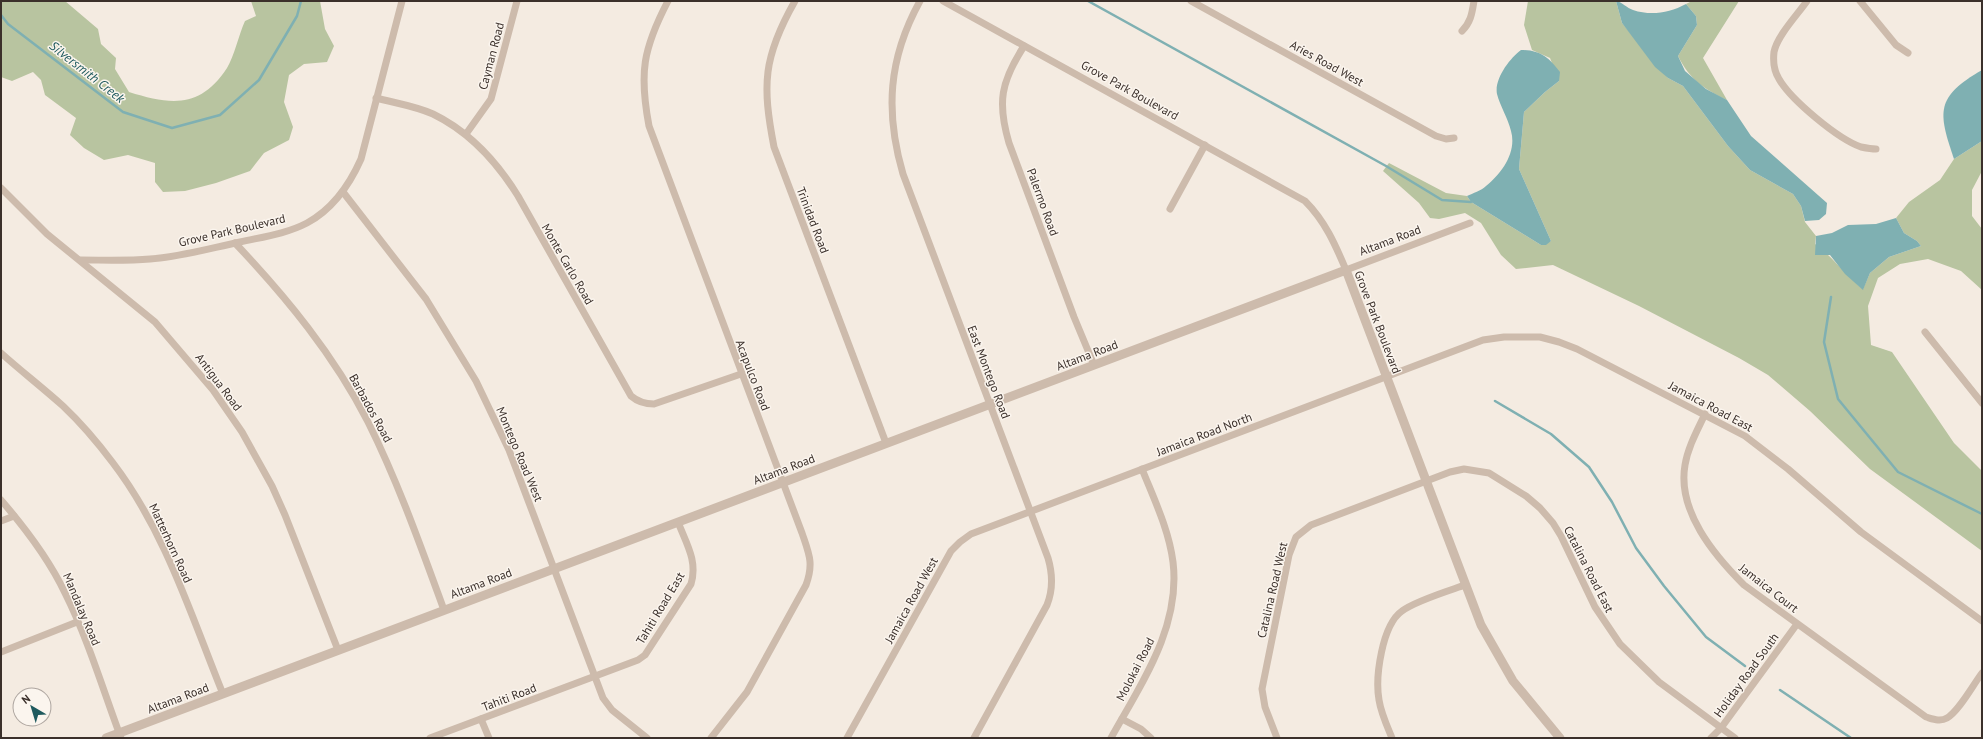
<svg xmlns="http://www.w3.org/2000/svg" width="1983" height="739" font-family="'PT Sans',sans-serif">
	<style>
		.green { fill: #b8c4a0 }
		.water { fill: #7fb0b2 }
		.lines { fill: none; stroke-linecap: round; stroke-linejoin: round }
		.stream { stroke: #7fb0b2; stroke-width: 2.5 }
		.minor { stroke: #cdbbac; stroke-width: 7 }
		.tertiary { stroke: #cdbbac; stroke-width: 9 }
		.labels { text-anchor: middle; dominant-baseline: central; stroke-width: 3; stroke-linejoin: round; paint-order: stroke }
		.street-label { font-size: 12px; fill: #3b302b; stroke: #fbf5ee }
		.water-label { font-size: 13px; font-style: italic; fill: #1f5a5e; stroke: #fbf5ee }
	</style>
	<rect width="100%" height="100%" fill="#f4ebe1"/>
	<!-- green -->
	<g class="green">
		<path d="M1,1H65L98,29L101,44L116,58L115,69L129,92C171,105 200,109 227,68C234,57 239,34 245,21L256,16L251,1H320L325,29L334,46L327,62L304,64L289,75L284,102L293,127L289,140L264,153L250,171L216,183L185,191L163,192L155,182V163L128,155L104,160L84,148L70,135L76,118L45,95L41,80L33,72L12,81L1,77Z"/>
		<path d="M1528,1H1616L1622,23L1668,78L1683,86L1728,146L1750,170L1793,194L1801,206L1805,222L1816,236L1815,244C1833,257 1845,275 1863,289L1870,273L1889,257L1921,246L1917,241L1904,233L1896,218L1909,202L1940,180L1954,159L1982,141V171L1972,190V216L1982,229V290L1961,271L1928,259L1900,264L1878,278L1868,306L1871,345L1892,352L1954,443L1982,471V551L1870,469L1810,411L1768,375L1739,358L1639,306L1553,265L1516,269L1501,255L1481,223L1465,213L1439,219L1430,218L1419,203L1383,171L1389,163L1446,193L1467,196L1471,202L1541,245L1551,241L1519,169L1524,112L1545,92L1559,81L1550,58L1532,50L1524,25Z"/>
		<path d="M1692,1H1739L1703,58L1727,100C1704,89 1690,80 1678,56L1697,25L1696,16L1686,4Z"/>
	</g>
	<!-- water -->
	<g class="water">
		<path d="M1616,1C1622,2 1627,8 1633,10C1651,16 1669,13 1686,4L1696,16L1697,25L1678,56L1685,71L1706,89L1727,100L1751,136L1827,203L1826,214L1819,220L1805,221L1801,206L1793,194L1750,170L1728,146L1683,86L1668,78L1655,67L1622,23Z"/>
		<path d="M1521,50C1541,50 1549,58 1560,72L1559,81L1545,92L1524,112L1519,169L1551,241L1546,245H1541L1471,202L1467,196C1473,193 1481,191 1486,186C1502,173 1517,152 1511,131C1508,118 1500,106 1497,94C1494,79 1510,58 1521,50Z"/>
		<path d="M1982,70V141L1954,159C1938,112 1935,97 1982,70Z"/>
		<path d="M1896,218L1904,233L1917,241L1921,246L1889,257L1870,273L1863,290L1845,274L1830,255H1815L1816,236L1832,233L1848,225L1876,224Z"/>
	</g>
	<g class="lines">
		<!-- stream -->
		<g class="stream">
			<path d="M1088,1L1386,166L1442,200L1471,202"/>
			<path d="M1,15L8,24L123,112L172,128L220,115L259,80L297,16L301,1"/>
			<path d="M1831,297L1824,342L1838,399L1898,472L1982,514"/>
			<path d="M1495,401L1551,434L1589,467L1612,502L1636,548L1664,586L1706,637L1745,666"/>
			<path d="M1780,690L1851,738"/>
		</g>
		<!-- minor -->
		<g class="minor">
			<path d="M668,1C643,49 639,73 649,126L802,533C809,554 814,563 806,585L747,692L711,738"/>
			<path d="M795,1C763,57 762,85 774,147L886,443"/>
			<path d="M920,1C888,59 885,112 903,174L1048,558C1053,575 1053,590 1047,605L974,738"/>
			<path d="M943,1L1305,201C1325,221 1335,244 1346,270L1470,223"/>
			<path d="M1191,1L1436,136L1446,139L1454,138"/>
			<path d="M1807,1C1798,14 1777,36 1774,52C1773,61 1774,71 1779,79C1791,100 1838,139 1861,147C1866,148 1872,149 1876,149"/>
			<path d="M1860,1L1896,45L1908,53"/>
			<path d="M1462,31C1471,22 1472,13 1474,1"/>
			<path d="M1024,46C1001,82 997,102 1009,143L1074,317L1094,365"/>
			<path d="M376,98C395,103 415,106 433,114C470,132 497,162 518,196L631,396C638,402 645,404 654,404L741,374"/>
			<path d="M466,134L491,99L517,1"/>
			<path d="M1,188L47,234L155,322L213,390L242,432L272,486L285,515L338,650"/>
			<path d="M343,192L426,299L476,381L509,450L603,698L612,710L647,738"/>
			<path d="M1170,209L1205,145"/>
			<path d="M235,243C286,297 334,355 368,422C398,482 421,547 444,610"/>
			<path d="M81,260C104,260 127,261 150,259C180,257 211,248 240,242C262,237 286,234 307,223C333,209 349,186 361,159L402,1"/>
			<path d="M1925,332L1982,403"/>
			<path d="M1,353C21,371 43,388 63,406C81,423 98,443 113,463C165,531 191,615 223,694"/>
			<path d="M1705,414C1697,431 1688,447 1685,465C1677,511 1714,555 1744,585L1926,717C1933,719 1940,722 1947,718C1959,711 1973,685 1982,673"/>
			<path d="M1,500C26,529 49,559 65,593C88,639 103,690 121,738"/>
			<path d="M1,521L14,516"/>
			<path d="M1,652L77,622"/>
			<path d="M481,719L489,738"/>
			<path d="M1122,719L1141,729L1151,738"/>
			<path d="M430,738L638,660L645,655L691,584C698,561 686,543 678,522"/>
			<path d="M847,738L951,551L960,542L971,534L1483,340L1504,337H1540L1559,342L1577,349L1745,436L1788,469L1861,532L1982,621"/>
			<path d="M1111,738C1141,684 1181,627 1173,562C1169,530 1154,499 1142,469"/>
			<path d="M1277,738L1265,707L1262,689L1289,555L1296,537L1311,525L1450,472L1464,469L1489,473L1526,496L1540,508L1553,523L1561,536L1595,607L1620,644L1659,682L1735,738"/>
			<path d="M1392,738C1387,726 1381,713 1379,700C1375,677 1382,625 1402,611C1415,601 1448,591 1465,585"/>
			<path d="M1711,738L1721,728L1797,624"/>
		</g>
		<!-- tertiary -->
		<path class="tertiary" d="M106,738L1346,270L1481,625L1513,681L1560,738"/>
	</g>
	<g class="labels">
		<!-- street labels -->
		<g class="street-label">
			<text transform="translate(491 56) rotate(-75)">Cayman Road</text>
			<text transform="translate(1327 63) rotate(29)">Aries Road West</text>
			<text transform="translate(1130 90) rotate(29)">Grove Park Boulevard</text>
			<text transform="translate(1043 202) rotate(70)">Palermo Road</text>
			<text transform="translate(813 220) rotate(69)">Trinidad Road</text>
			<text transform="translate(232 230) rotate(-13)">Grove Park Boulevard</text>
			<text transform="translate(1390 240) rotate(-21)">Altama Road</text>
			<text transform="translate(568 264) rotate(60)">Monte Carlo Road</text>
			<text transform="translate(1378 322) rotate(69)">Grove Park Boulevard</text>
			<text transform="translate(1087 355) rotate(-21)">Altama Road</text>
			<text transform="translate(989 372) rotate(69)">East Montego Road</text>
			<text transform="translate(753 375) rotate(69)">Acapulco Road</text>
			<text transform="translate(219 382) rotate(53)">Antigua Road</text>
			<text transform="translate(1711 406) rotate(28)">Jamaica Road East</text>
			<text transform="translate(371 408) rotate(61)">Barbados Road</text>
			<text transform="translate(1204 434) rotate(-21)">Jamaica Road North</text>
			<text transform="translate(520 454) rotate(67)">Montego Road West</text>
			<text transform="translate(784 469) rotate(-21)">Altama Road</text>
			<text transform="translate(171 543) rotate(65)">Matterhorn Road</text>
			<text transform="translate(1589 569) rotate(63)">Catalina Road East</text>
			<text transform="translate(481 583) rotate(-21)">Altama Road</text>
			<text transform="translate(1769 588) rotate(38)">Jamaica Court</text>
			<text transform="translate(1272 590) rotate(-77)">Catalina Road West</text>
			<text transform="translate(911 600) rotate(-61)">Jamaica Road West</text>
			<text transform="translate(660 608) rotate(-59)">Tahiti Road East</text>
			<text transform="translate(82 609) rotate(67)">Mandalay Road</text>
			<text transform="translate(1135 669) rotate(-63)">Molokai Road</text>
			<text transform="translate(1746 675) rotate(-54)">Holiday Road South</text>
			<text transform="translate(509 697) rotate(-21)">Tahiti Road</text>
			<text transform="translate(178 698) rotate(-21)">Altama Road</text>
		</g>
		<!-- water labels -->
		<g class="water-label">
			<text transform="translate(87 72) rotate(38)">Silversmith Creek</text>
		</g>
	</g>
	<!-- border -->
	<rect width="1983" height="739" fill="none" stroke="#3b302b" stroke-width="4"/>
	<!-- north arrow -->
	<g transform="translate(32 707) rotate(322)"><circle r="19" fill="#fbf5ee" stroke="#aea6a0"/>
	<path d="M0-3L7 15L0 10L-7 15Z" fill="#1f5a5e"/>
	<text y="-6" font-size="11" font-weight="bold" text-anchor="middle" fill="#3b302b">N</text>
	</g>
</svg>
